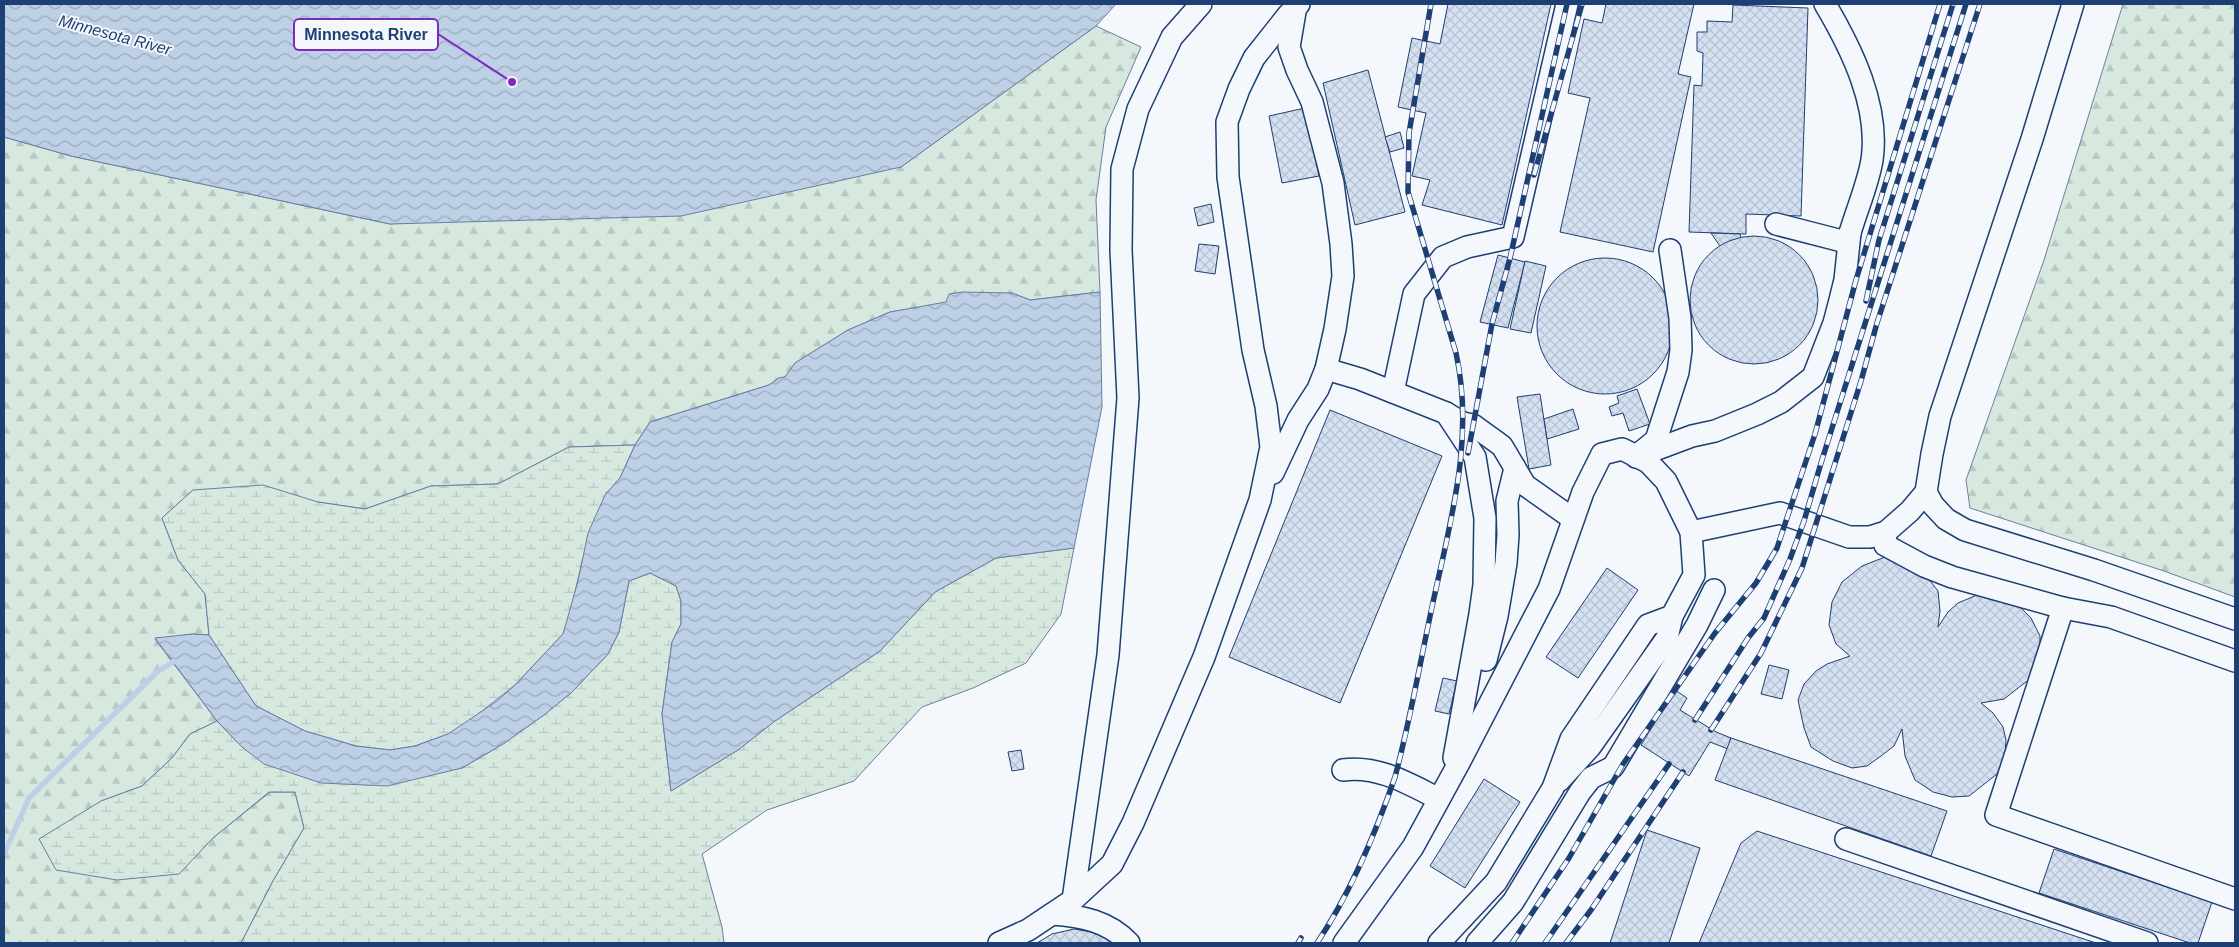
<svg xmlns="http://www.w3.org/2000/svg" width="2239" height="947" font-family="Arial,sans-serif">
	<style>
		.forest { fill: url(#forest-firs); stroke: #687fa3 }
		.wetland { fill: url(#wetland-marsh); stroke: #687fa3 }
		.water { fill: url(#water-waves); stroke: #687fa3 }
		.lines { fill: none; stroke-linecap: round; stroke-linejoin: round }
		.stream { stroke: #bed0e5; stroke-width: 5.5 }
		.building { fill: url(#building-cross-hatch); stroke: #1d3f73 }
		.minor-casing { stroke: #1d3f73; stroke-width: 24 }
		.minor { stroke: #f4f7fb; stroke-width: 21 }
		.rail-casing { stroke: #1d3f73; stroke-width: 5.5 }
		.rail { stroke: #f4f7fb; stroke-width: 4; stroke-dasharray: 11; stroke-linecap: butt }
		.labels { text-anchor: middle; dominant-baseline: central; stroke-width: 4; stroke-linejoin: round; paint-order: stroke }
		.water-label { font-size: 16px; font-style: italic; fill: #1d3f73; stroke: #f4f7fb }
		.leader { fill: none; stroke: #7b2cbf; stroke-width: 2 }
		.callout-dot { fill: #7b2cbf; stroke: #f4f7fb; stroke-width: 2 }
		.callout { fill: #f4f7fb; stroke: #7b2cbf; stroke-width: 2 }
		.callout-label { font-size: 16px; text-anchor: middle; font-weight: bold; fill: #1d3f73 }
	</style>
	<defs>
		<pattern id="forest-firs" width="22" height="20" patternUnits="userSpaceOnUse" patternTransform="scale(1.25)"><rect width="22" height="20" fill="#d7e8df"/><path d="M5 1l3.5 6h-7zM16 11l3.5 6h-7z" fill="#b8c8c3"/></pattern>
		<pattern id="wetland-marsh" width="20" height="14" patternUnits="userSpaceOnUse" patternTransform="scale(1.25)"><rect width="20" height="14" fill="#d7e8df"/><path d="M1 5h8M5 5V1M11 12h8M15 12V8" fill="none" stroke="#b8c8c3"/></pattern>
		<pattern id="water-waves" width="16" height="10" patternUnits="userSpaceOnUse" patternTransform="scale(1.25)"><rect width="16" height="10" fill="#bed0e5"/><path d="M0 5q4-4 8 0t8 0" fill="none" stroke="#9aaabe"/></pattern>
		<pattern id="building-cross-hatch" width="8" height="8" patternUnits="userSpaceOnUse" patternTransform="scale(1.25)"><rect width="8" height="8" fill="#d5e0f0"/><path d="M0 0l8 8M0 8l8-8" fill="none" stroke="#b6c1d1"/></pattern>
	</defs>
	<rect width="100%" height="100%" fill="#f4f7fb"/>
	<!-- forest -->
	<g class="forest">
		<path d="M2123,4H2235V597L2164,571L1970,508L1966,480L2044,260Z"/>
		<path d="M1096,26L1141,47L1106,127L1096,200L1100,292L1030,300L1012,293L890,312L848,330L795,363L785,377L779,378L769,385L650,422L635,445L569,447L498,484L431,486L365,509L318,502L193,490L162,518L178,560L205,594L209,635L193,634L155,639L217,721L190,734L172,758L142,786L101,801L178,874L213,838L270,792H295L304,828L273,881L241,943H4V137L71,156L390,224L901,167Z"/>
	</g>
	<!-- wetland -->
	<g class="wetland">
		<path d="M635,445L620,478L605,495L583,558L569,617L563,634L515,685L472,719L448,734L415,746L390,750L356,746L305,731L256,706L209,635L205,594L178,560L162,518L193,490L263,485L318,502L365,509L431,486L498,484L569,447Z"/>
		<path d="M1074,548L1061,614L1026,663L973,688L922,707L854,781L767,810L702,854L722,927L724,943H241L273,881L304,828L295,792H269L213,838L179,874L117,880L56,870L39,839L101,801L142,786L172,758L190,734L217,721L242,747L440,772L462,768L503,744L544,715L572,692L608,654L619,632L629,581L650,573L676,586L681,601V624L672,642L662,714L671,791L738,750L775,721L880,651L935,592L996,558Z"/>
	</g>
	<!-- water -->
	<g class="water">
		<path d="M4,4H1116L1096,26L901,167L681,216L390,224L71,156L4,137Z"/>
		<path d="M963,292L1012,293L1030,300L1100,292L1102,407L1074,548L996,558L935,592L880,651L775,721L738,750L671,791L662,714L672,642L681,624V601L676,586L650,573L629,581L619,632L608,654L572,692L544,715L503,744L462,768L387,786L321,783L264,764L242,747L217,721L155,638L193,634L209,635L256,706L305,731L356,746L390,750L415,746L448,734L497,701L515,685L563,634L578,581L588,533L605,495L620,478L635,445L650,422L769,385L779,378L785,377L795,363L848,330L890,312L946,302L949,294Z"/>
	</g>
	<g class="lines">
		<!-- stream -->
		<path class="stream" d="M4,854L29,798L157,672L173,662"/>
	</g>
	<!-- building -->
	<g class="building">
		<path d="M1448,4H1551L1502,225L1422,205L1430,180L1412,176L1426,113L1398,107L1412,38L1440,44Z"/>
		<path d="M1606,4H1694L1678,74L1691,77L1653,252L1560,232L1590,98L1568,93L1584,19L1602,23Z"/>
		<path d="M1733,5L1808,8L1801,216L1746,214V234L1689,232L1694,85L1702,86L1703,53L1697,51V32H1707V21L1732,22Z"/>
		<path d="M1368,70L1405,212L1355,225L1323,83Z"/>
		<path d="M1305,108L1319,176L1282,183L1269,116Z"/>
		<path d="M1400,132L1404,148L1390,152L1385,137Z"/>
		<path d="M1211,204L1214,222L1198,226L1194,208Z"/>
		<path d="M1711,233L1740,234L1741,238L1720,246Z"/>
		<circle cx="1754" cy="300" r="64"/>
		<path d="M1199,244L1219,246L1215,274L1195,271Z"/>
		<path d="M1498,255L1525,262L1508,328L1480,322Z"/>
		<circle cx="1605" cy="326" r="68"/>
		<path d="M1525,261L1546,266L1531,333L1510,329Z"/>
		<path d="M1637,389L1650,424L1629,431L1623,413L1612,416L1609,407L1619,403L1617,396Z"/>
		<path d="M1540,394L1551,465L1529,469L1517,397Z"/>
		<path d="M1573,409L1579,429L1547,439L1544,419Z"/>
		<path d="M1330,410L1442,456L1340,703L1229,657Z"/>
		<path d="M1885,557L1911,563L1924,573L1938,591L1940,611L1938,627L1948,612L1958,603L1977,595H2002L2018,605L2031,618L2040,636V652L2031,678L2004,699L1981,703L1993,713L2003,727L2006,740L2005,755L1997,774L1969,796L1952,797L1933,792L1915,780L1905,756L1902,729L1894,746L1881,756L1867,766L1852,768L1833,761L1811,747L1804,728L1798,700L1804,684L1816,671L1827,664L1850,656L1836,644L1829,625L1832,602L1842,582L1862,566Z"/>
		<path d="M1607,568L1638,590L1578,678L1546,657Z"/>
		<path d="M1769,665L1789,670L1782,699L1761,694Z"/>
		<path d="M1443,678L1457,681L1449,714L1435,711Z"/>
		<path d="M1675,690L1687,698L1680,710L1716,732L1731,738L1728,749L1710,742L1689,776L1641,745Z"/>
		<path d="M1731,738L1947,811L1931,856L1715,780Z"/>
		<path d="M1021,750L1024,769L1012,771L1008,752Z"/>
		<path d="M1484,779L1520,802L1465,888L1430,866Z"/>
		<path d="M1647,830L1700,848L1669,943H1610Z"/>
		<path d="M1757,831L2096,943H1699L1741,843Z"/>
		<path d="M2054,849L2212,902L2198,943H2190L2039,893Z"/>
		<path d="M1074,929L1097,933L1118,943H1037L1052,934Z"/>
	</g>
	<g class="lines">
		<!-- minor casing -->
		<g class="minor-casing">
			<g id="minor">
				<path d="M2073,4L2032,139L1940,416L1932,454L1926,492L1933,505L1946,519L1965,530L2094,570L2235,619"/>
				<path d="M1776,224L1846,242L1850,233C1857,209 1868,184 1872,160C1880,106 1851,48 1825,4"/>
				<path d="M1326,369L1360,379L1446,413L1463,423L1473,425L1502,446L1525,485L1573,519"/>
				<path d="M1393,392L1414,294L1443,257L1467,247L1513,237L1567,4"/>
				<path d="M1446,413L1475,457L1485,518L1484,585L1480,614L1454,758"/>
				<path d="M1640,453L1656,440L1678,372L1681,350L1680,318L1670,250"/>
				<path d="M1636,457L1692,436L1715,431L1757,414L1781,402L1813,377L1834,323L1839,304L1845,280L1850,233"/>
				<path d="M1273,473L1298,420L1318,389L1326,369L1335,329L1343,276L1341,244L1333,183L1312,102L1297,70L1289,47L1296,6"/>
				<path d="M1691,532L1780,513L1849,537H1870L1886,532L1910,511L1926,492"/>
				<path d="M1886,532L1885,545L1924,566L1952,577L2063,608L2111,617L2235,661"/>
				<path d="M2063,608L1996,815L2235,899"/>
				<path d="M1486,660L1497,616L1506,563L1508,535L1507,501L1515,468"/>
				<path d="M1343,770C1378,765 1409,784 1439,799"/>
				<path d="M1559,781L1590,747L1667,638L1672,616"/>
				<path d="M1846,839L2147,943"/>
				<path d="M1073,900L1112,864L1133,823L1204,657L1260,500L1271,447L1266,406L1253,350L1228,177L1227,122L1239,89L1254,58L1288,15L1299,4"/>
				<path d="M1052,914C1082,916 1108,921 1129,943"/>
				<path d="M999,943L1028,930L1073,900L1108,655L1128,398L1121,250L1122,169L1138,109L1172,37L1201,4"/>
				<path d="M1344,943L1413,847L1460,761L1549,589L1583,492L1602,454L1622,449L1648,462L1666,481L1691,532L1694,575L1672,616L1648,625L1571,739L1553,788L1496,882L1439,943"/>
				<path d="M1477,943L1513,902L1580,792L1591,778L1613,767L1697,625L1714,590"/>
			</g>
		</g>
		<!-- minor -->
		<use href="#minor" class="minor"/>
		<!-- rail casing -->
		<g class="rail-casing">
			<g id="rail">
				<path d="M1534,175L1582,4"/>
				<path d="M1866,301L1879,240L1953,4"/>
				<path d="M1468,453L1492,324L1510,258L1567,4"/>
				<path d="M1695,720L1748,638L1764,618L1790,559L1804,521L1821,463L1966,4"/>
				<path d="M1711,730L1761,653L1802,568L1861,381L1877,323L1980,4"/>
				<path d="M1298,943L1301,938"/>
				<path d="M1317,943C1351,892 1375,835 1395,777C1410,721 1420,663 1432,607C1450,523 1475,439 1456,353L1408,192L1409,133L1431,4"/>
				<path d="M1512,943L1569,858L1623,764L1715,633L1756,583L1777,548L1815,434L1856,280L1940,4"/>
				<path d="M1545,943L1669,764"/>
				<path d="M1566,943L1591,910L1683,772"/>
			</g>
		</g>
		<!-- rail -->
		<use href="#rail" class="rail"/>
	</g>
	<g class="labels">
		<!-- water labels -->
		<g class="water-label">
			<text transform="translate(115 35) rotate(15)">Minnesota River</text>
		</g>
	</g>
	<!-- callouts -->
	<path class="leader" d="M512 82L438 34"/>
	<circle class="callout-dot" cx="512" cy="82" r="5"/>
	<rect class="callout" x="294" y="19" width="144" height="31" rx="5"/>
	<g class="callout-label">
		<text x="366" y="40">Minnesota River</text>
	</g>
	<!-- border -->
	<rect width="2239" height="947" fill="none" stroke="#1d3f73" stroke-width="10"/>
</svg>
